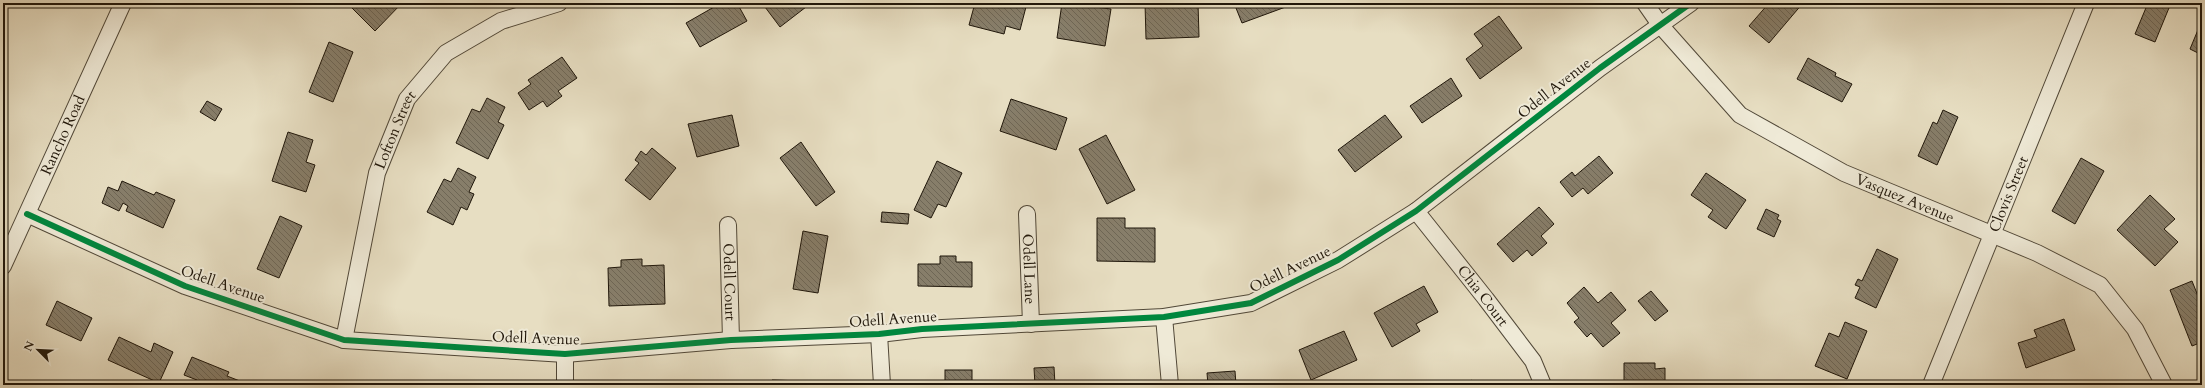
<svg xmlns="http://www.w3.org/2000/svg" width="2205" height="388" font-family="Cardo,serif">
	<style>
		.building { fill: url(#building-back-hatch); stroke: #1f160a }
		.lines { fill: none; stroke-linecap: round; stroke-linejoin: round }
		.minor-casing { stroke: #514838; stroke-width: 18 }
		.minor { stroke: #efead7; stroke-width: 16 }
		.cycleway-casing { stroke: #efead7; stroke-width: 8 }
		.cycleway { stroke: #00873e; stroke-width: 6 }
		.labels { text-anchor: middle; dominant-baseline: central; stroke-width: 4; stroke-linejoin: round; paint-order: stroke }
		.street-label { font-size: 15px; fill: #1f160a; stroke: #efead7 }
	</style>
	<defs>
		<pattern id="building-back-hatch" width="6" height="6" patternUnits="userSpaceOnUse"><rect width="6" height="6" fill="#877e6a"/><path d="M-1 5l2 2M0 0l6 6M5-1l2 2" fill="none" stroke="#6e6655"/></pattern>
	</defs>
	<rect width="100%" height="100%" fill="#e7dec2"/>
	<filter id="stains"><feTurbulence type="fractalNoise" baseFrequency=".005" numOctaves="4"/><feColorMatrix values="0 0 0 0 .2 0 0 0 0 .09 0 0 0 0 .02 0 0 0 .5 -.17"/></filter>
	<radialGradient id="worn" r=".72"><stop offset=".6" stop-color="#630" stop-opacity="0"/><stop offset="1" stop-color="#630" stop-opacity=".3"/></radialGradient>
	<!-- building -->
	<g class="building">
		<path d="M353,3H402L375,31L350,6Z"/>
		<path d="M721,3H737L747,21L700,47L686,23Z"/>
		<path d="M762,3H802L806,7L780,27Z"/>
		<path d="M975,3L996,5V3H1027L1020,30L1006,26L1004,34L969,25Z"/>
		<path d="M1062,3L1111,9L1105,46L1057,38Z"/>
		<path d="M1145,3H1198L1199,37L1146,39Z"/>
		<path d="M1234,3H1290L1291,5L1242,23Z"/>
		<path d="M1769,3H1803L1769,43L1749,26Z"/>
		<path d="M2148,3H2171L2155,42L2135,34Z"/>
		<path d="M1499,16L1522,48L1480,79L1466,59L1483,46L1474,34Z"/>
		<path d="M2200,25L2202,26V55L2190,49Z"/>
		<path d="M329,42L353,52L333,102L309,92Z"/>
		<path d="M562,57L577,78L558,91L562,96L547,107L543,101L529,110L518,93L531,84L528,80Z"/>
		<path d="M1808,58L1836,73L1835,76L1852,84L1842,102L1797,79Z"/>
		<path d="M1451,78L1462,96L1422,123L1410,106Z"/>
		<path d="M487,98L505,107L498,122L504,125L488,159L456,143L472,109L480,112Z"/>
		<path d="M1011,99L1067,118L1056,150L1000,131Z"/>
		<path d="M207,101L222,109L215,121L200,112Z"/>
		<path d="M1943,110L1958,117L1937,165L1918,156L1933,122L1937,124Z"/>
		<path d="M732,115L739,146L697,157L688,124Z"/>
		<path d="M1385,115L1402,137L1355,172L1338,150Z"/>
		<path d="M288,132L313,140L306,162L315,165L306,192L272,181Z"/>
		<path d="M1106,135L1135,190L1107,204L1079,149Z"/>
		<path d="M801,142L835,192L816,206L780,158Z"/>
		<path d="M652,148L676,168L650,200L625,180L639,163L635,160L641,151L646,155Z"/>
		<path d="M1599,156L1613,173L1588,194L1583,188L1572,197L1560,182L1572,172L1575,176Z"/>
		<path d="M2081,158L2104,171L2075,224L2052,211Z"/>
		<path d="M937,161L962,173L946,207L938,204L931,218L914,210Z"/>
		<path d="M458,168L476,177L469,192L474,194L467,210L461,207L453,225L427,212L444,179L451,182Z"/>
		<path d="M1706,173L1746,200L1726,229L1708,217L1713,210L1691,195Z"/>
		<path d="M122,181L154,195L156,192L175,200L163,228L126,211L128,206L123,203L119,211L102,203L108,187L118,191Z"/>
		<path d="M2150,195L2175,219L2164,229L2178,242L2155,266L2117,230Z"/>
		<path d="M1539,207L1554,224L1541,236L1547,243L1532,256L1527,250L1513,262L1497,244Z"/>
		<path d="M1766,209L1779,215L1777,219L1781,221L1774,237L1757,229Z"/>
		<path d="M882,212L909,214L908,224L881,222Z"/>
		<path d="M280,216L302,226L279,278L257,269Z"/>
		<path d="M1097,218H1125V228H1155V262L1097,261Z"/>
		<path d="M803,231L828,236L818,293L793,289Z"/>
		<path d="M1877,249L1898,259L1876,308L1855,298L1860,287L1855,285L1858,279L1862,281Z"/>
		<path d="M940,256H956V262H972V287L918,286V264H940Z"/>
		<path d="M642,259V266L664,265L665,304L609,306L608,268L621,267V260Z"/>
		<path d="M2192,281L2202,306V342L2192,346L2170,290Z"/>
		<path d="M1424,286L1438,312L1416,324L1420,331L1392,347L1374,313Z"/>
		<path d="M1584,287L1598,303L1611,292L1626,310L1611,323L1620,333L1603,347L1591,333L1587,337L1574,322L1579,318L1567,303Z"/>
		<path d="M1651,291L1668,311L1655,321L1638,301Z"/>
		<path d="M57,301L92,318L81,341L46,325Z"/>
		<path d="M2064,319L2075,350L2026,368L2018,343L2037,337L2034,330Z"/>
		<path d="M1845,322L1867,331L1847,379L1815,366L1829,333L1839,337Z"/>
		<path d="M1344,331L1357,360L1311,380L1299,350Z"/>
		<path d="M119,337L151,352L154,343L173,352L159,383L108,360Z"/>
		<path d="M192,357L229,372L227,376L245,383V385H195L197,380L184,375Z"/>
		<path d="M1624,363H1655V369L1665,368V385H1624Z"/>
		<path d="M1054,367L1055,385H1035L1034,368Z"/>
		<rect x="945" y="370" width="27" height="15"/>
		<path d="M1235,371L1236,385H1208L1207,373Z"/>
		<path d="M772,380L804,381V385H772Z"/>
		<path d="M1472,380L1475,385H1465Z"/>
	</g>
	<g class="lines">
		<!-- minor casing -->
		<g class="minor-casing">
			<g id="minor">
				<path id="s1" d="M1645,3L1661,26L1740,115L1844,173L2037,253L2100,285L2135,329L2164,385"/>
				<path id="s2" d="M1416,211L1486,299L1533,361L1543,385"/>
				<path d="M27,214L185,286L344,340L565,354L731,340L879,334L922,329L1164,317L1251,303L1338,260L1416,211L1600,68L1691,3"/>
				<path id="s3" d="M1027,214L1031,324"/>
				<path id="s4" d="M728,225L731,340"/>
				<path id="s5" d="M3,266L123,3"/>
				<path d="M1164,317L1170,385"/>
				<path d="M879,334L882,385"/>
				<path id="s6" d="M344,340L377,173L407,99L446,53L501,21L559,3"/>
				<path d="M565,354V385"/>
				<path id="s7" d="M1931,385L2086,3"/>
			</g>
		</g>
		<!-- minor -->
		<use href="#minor" class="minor"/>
		<!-- cycleway casing -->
		<g class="cycleway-casing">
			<path id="cycleway" d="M27,214L185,286L344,340L565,354L731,340L879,334L922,329L1164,317L1251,303L1338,260L1416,211L1600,68L1691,3"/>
		</g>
		<!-- cycleway -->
		<use href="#cycleway" class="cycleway"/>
	</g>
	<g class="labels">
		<!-- street labels -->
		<g class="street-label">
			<text transform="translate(1554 88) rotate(-38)">Odell Avenue</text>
			<text stroke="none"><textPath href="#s6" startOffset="217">Lofton Street</textPath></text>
			<text stroke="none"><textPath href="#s5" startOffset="144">Rancho Road</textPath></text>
			<text stroke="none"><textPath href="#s7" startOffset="206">Clovis Street</textPath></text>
			<text stroke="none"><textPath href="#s1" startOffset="332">Vasquez Avenue</textPath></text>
			<text stroke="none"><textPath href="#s3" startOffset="55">Odell Lane</textPath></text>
			<text transform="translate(1290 269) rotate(-26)">Odell Avenue</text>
			<text stroke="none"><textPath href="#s4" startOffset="57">Odell Court</textPath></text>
			<text transform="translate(223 284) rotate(19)">Odell Avenue</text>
			<text stroke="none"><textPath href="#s2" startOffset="108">Chia Court</textPath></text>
			<text transform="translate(893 319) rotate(-4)">Odell Avenue</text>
			<text transform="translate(536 338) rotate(2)">Odell Avenue</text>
		</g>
	</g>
	<!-- margin -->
	<rect width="2205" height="388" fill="none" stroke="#e7dec2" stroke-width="16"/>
	<rect x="4" y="4" width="2197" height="380" fill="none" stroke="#1f160a" stroke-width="2"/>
	<rect x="8" y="8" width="2189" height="372" fill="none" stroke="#1f160a"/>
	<!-- north arrow -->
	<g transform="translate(38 350) rotate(294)" stroke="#efead7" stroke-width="3" paint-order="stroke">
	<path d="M0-3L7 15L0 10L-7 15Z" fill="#1f160a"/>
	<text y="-6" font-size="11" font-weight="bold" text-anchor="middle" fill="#1f160a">N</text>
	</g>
	<rect width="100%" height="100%" filter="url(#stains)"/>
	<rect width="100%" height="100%" fill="url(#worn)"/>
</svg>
